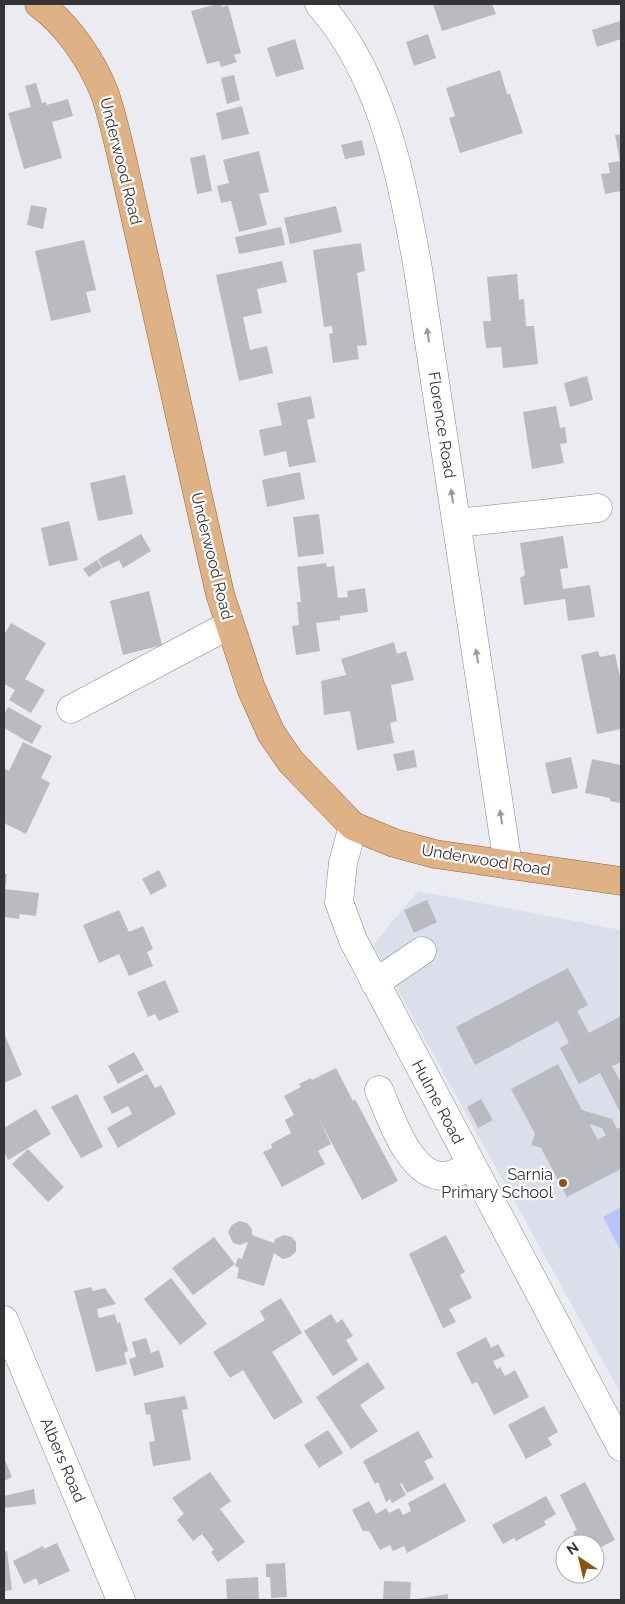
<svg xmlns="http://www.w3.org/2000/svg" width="625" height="1604" font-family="Raleway,sans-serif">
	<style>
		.built { fill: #dbdfeb }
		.water { fill: #b9c5fb }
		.building { fill: #babbc0; fill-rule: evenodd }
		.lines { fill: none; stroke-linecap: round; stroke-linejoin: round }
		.minor-casing { stroke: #86878c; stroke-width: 29 }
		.major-casing { stroke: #956436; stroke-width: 29 }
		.minor { stroke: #fff; stroke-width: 28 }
		.major { stroke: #dfb286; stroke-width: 28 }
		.oneway { fill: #9a9a9a }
		.poi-dot { fill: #8d5210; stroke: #fff; stroke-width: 2 }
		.labels { text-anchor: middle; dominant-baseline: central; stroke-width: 4.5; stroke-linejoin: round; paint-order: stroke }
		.street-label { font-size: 16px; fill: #343436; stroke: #fff }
		.poi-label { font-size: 16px; fill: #343436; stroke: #fff; text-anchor: end }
	</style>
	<rect width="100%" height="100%" fill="#eaecf1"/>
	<!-- built -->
	<path class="built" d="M418,891L621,930V1394L373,945Z"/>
	<!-- water -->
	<path class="water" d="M621,1207V1252L603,1217Z"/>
	<!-- building -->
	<g class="building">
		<path d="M218,4H221L222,7L228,5L241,53L234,55L237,62L221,67L219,61L207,64L191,11Z"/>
		<path d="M433,4H492L496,14L442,31Z"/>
		<path d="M620,21L621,39L597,47L592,30Z"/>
		<path d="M428,34L436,58L414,66L406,42Z"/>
		<path d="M295,39L304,69L276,77L267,48Z"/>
		<path d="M500,70L507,94H510L523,133L460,153L449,118L455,116L446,88Z"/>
		<path d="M234,75L240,100L227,104L221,78Z"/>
		<path d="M36,83L42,103L46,102L47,105L68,99L73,116L52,122L62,158L24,169L8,113L31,107L25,86Z"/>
		<path d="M242,106L249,134L222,140L216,113Z"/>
		<path d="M621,134V191L605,194L601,174L610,173L608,163L620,161L615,135Z"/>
		<path d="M362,140L365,155L345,159L341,145Z"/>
		<path d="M259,151L269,192L259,194L267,225L239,232L231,201L221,203L217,186L229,183L223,160Z"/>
		<path d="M205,155L212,191L197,194L190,158Z"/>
		<path d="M31,205L47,208L43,229L27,225Z"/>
		<path d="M336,206L342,232L290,244L284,218Z"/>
		<path d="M281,227L285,245L239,254L235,237Z"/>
		<path d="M84,240L96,290L86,292L91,312L51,321L35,251Z"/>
		<path d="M361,243L365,271L357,273L367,345L357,346L359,359L333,363L329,334L333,333L332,326L324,327L313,250Z"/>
		<path d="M282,261L287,282L257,289L262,313L243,317L250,350L267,346L273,373L239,381L216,275Z"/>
		<path d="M517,274L519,300L524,299L526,326H534L538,364L503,368L501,347L486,348L483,321H491L487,277Z"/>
		<path d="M587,376L593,400L570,407L564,383Z"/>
		<path d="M311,396L315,418L307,420L316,462L289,467L286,451L264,456L259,430L282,425L277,403Z"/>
		<path d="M556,406L560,428L565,427L567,443L560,444L564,463L532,469L523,412Z"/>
		<path d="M300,472L305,499L267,507L262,480Z"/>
		<path d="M125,475L133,514L98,521L90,483Z"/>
		<path d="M319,514L324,554L298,557L293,517Z"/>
		<path d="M69,521L78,560L49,566L41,528Z"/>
		<path d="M141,534L151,551L123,568L119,560L103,568L98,559Z"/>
		<path d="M563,536L568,568L560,569L563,589L590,585L595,617L568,621L565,599L524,605L520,578L525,575L520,543Z"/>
		<path d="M97,560L102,568L89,577L83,569Z"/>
		<path d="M326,563L327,567L334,566L338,598L348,597L347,591L365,588L368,612L340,616V620L316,623L320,651L296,655L292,626L299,625L297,602H301L297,567Z"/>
		<path d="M149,591L162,645L123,655L110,601Z"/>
		<path d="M11,623L46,643L25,679L45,690L31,713L9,700L15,690L4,684V635Z"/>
		<path d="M394,642L397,654L406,651L414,680L391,685L397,721L390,723L394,743L357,750L350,711L324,715L321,681L346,675L341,659Z"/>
		<path d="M598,651L600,657L615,654L621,681V729L597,734L581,655Z"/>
		<path d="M8,707L42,726L32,744L4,728V714Z"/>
		<path d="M23,742L52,756L41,778L50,783L26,834L4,823V768L9,771Z"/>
		<path d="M414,750L417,767L397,771L393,754Z"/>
		<path d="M571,757L578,788L552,794L545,763Z"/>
		<path d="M592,759L621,765V803L610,801V798L585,793Z"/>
		<path d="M159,870L167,886L151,895L142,879Z"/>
		<path d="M4,874H7L5,889L39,893L36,916L20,914L19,919L4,917Z"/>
		<path d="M427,900L437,922L414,933L404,910Z"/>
		<path d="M119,910L129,932L143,926L153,949L147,952L153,966L129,976L119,954L99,963L83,925Z"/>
		<path d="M568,968L588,1005L577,1011L589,1033L621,1016V1062L612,1066L621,1083V1114L600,1073L579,1084L560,1048L569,1043L558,1021L475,1065L456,1027Z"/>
		<path d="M165,980L179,1012L159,1021L155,1014L148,1017L137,992Z"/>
		<path d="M4,1033L22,1075L4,1083Z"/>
		<path d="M134,1052L144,1070L118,1084L108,1066Z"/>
		<path d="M558,1064L582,1110L612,1119L617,1129L621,1127V1169L567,1197L541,1148L531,1145L535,1134L511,1089ZM589,1124L602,1128L606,1135L598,1140Z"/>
		<path d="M336,1068L353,1101L355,1099L398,1181L362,1200L319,1119L331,1144L318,1151L325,1164L282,1187L263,1152L272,1148L271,1144L291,1133L285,1120L294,1115L284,1096L301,1087L299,1084L311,1078L312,1080Z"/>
		<path d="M147,1074L155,1088L161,1085L176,1114L118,1148L107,1128L132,1114L128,1106L112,1114L103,1097Z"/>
		<path d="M77,1094L103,1147L81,1158L51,1107Z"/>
		<path d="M481,1099L493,1120L478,1128L467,1107Z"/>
		<path d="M36,1109L51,1134L8,1160L4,1152V1128Z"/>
		<path d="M28,1149L64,1187L48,1202L12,1164Z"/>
		<path d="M239,1221L247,1223L252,1229V1235L274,1243L275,1239L284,1235L292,1237L296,1242V1252L290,1257L283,1259L274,1253L264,1286L237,1278L239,1268L235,1266L238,1258L242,1259L248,1242L240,1245L233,1243L228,1232L232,1225Z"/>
		<path d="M446,1235L465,1272L460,1275L472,1298L449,1309L456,1322L443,1328L409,1254Z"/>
		<path d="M214,1237L235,1264L193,1295L172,1268Z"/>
		<path d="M171,1278L207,1324L180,1345L144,1299Z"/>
		<path d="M91,1287L93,1291L105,1288L116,1304L97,1309L99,1318L115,1314L117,1323L120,1322L128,1351L124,1353L127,1364L96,1372L74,1291Z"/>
		<path d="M281,1298L302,1333L272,1352L303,1402L274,1420L243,1370L230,1378L213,1352L265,1320L260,1311Z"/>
		<path d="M331,1314L337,1323L342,1319L353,1336L346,1340L358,1360L333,1376L304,1331Z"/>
		<path d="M486,1337L491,1348L498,1344L505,1356L493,1361L497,1369L500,1367L505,1376L515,1370L529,1397L494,1415L477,1382L472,1384L456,1353Z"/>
		<path d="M146,1338L151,1353L159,1350L164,1367L134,1376L129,1359L136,1357L132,1342Z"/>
		<path d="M368,1362L385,1388L360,1405L378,1431L351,1449L316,1397Z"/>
		<path d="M185,1396L188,1409L182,1410L191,1460L153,1466L149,1442L155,1441L150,1414L146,1415L144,1403Z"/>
		<path d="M544,1406L558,1432L548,1438L552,1445L526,1459L508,1425Z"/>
		<path d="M328,1430L343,1453L319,1468L304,1445Z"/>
		<path d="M418,1431L433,1457L424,1461L434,1479L407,1493L402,1483L400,1484L406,1495L392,1503L390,1499L386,1502L378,1482L375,1484L363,1461Z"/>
		<path d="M4,1458L12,1477L4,1481Z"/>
		<path d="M210,1472L231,1501L220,1509L245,1542L218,1562L211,1552L214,1550L202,1534L193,1541L177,1520L184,1514L172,1498Z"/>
		<path d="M585,1482L615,1540L595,1550V1544H579L573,1532L577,1530L560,1495Z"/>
		<path d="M445,1483L466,1521L407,1553L404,1546L393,1551L390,1545L380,1550L369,1531H363L352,1510L369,1501L376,1514L386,1508L389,1513L399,1508L403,1515L411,1511L408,1503Z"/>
		<path d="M34,1489L36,1504L4,1508V1496Z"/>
		<path d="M546,1496L556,1514L544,1521L546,1525L516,1541L514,1538L503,1544L492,1525Z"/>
		<path d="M57,1543L70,1571L39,1585L36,1578L24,1584L13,1561L43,1546L44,1549Z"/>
		<path d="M7,1551L12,1590L4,1591V1552Z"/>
		<path d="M285,1563L287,1597L271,1598L270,1577H266V1564Z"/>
		<path d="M258,1577L259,1600H227L226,1579Z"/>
		<path d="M384,1581L411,1582L410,1600H383Z"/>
		<path d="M448,1594V1600H417V1599Z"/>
	</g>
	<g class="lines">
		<!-- minor casing -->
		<g class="minor-casing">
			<g id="minor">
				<path d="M319,4C383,77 401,175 418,269L508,865"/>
				<path d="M457,523L598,508"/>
				<path d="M71,709L229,625"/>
				<path d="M353,826L343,863L339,902L353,940L621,1447"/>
				<path d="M375,983L422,951"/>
				<path d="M379,1090C390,1115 409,1176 443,1176C452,1176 464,1169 472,1166"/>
				<path d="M4,1320L121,1600"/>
			</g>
		</g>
		<!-- major casing -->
		<g class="major-casing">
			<path id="major" d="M39,4C68,25 92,61 105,94C112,115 117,137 122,158L220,594L251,688L271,733L291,762L353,826L394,843L435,854L621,881"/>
		</g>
		<!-- minor -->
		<use href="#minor" class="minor"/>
		<!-- major -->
		<use href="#major" class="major"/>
	</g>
	<!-- one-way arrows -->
	<defs><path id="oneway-solid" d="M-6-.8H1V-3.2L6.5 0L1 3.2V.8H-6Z" transform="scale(1.25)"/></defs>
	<g class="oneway">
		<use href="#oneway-solid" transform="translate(428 335) rotate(-99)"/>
		<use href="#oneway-solid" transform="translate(452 496) rotate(-99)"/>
		<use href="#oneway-solid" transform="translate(477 656) rotate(-99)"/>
		<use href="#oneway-solid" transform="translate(501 817) rotate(-99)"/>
	</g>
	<!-- markers -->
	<circle class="poi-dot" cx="563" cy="1183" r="5"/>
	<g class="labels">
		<!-- street labels -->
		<g class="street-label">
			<text transform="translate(121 161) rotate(76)">Underwood Road</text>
			<text transform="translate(442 425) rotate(81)">Florence Road</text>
			<text transform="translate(212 556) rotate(76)">Underwood Road</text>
			<text transform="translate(486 860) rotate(9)">Underwood Road</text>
			<text transform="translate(438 1102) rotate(62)">Hulme Road</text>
			<text transform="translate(63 1460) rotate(67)">Albers Road</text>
		</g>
		<!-- poi labels -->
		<g class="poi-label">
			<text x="553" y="1174">Sarnia<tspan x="553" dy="18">Primary School</tspan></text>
		</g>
	</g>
	<!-- border -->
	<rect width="625" height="1604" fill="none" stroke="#343436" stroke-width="10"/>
	<!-- north arrow -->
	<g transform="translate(580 1559) rotate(325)"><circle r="24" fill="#ffffff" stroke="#aeaeaf"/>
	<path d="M0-4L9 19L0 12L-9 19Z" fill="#8d5210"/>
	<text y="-8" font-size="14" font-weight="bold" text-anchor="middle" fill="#343436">N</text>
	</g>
</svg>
